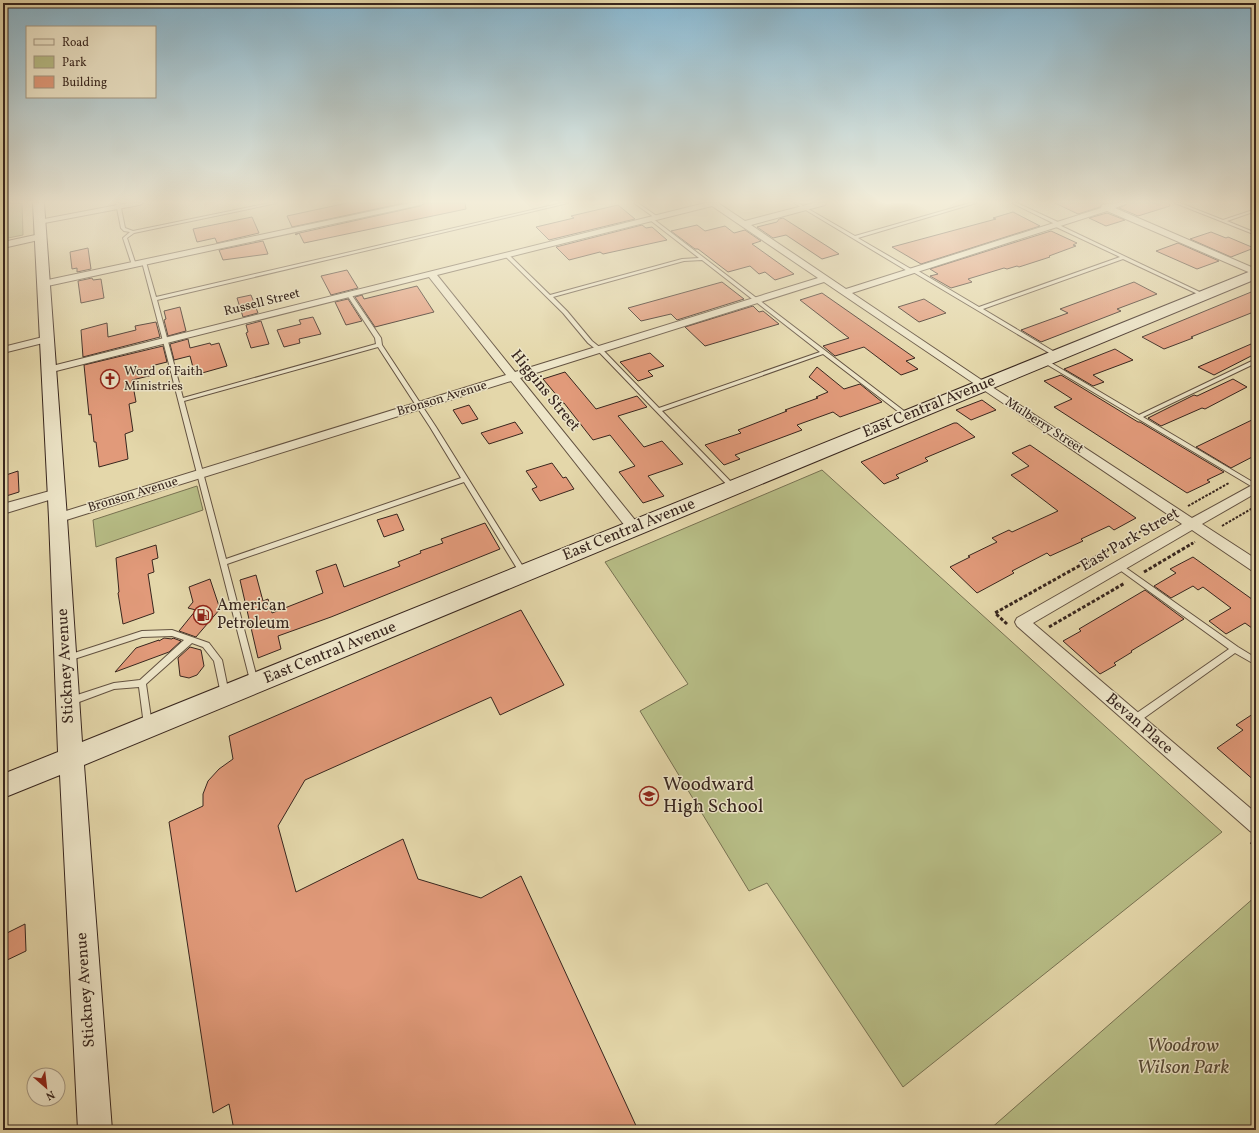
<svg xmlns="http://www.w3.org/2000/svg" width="1259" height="1133" font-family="Vollkorn,serif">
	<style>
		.green { fill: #b7bd86; stroke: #787252 }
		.building { fill: #e19a7a; stroke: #38261e }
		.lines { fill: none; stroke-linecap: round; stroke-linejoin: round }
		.lane-casing { stroke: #635241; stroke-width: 2 }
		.street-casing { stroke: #635241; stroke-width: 2 }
		.secondary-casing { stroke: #38261e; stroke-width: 2 }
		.path-far2 { stroke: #38261e; stroke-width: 2; stroke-dasharray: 2.5 1.5; stroke-linecap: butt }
		.path-far1 { stroke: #38261e; stroke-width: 3; stroke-dasharray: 3.5 2; stroke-linecap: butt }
		.path { stroke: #38261e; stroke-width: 3.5; stroke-dasharray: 4.5 3; stroke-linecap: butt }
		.lane { fill: #ede5c8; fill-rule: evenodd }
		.street { fill: #ede5c8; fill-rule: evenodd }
		.secondary { fill: #ede5c8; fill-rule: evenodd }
		.labels { text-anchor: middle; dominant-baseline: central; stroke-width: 3; stroke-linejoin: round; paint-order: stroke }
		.far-street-label { font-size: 13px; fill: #38261e; stroke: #ede5c8 }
		.far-poi-label { font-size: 13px; fill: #38261e; stroke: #ede5c8; text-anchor: start }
		.street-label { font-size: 16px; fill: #38261e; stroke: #ede5c8 }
		.poi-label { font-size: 16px; fill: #38261e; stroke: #ede5c8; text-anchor: start }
		.near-poi-label { font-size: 19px; fill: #38261e; stroke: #ede5c8; text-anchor: start }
		.near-park-label { font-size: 19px; font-style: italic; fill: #584c38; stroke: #ede5c8 }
	</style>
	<rect width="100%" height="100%" fill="#e4d7aa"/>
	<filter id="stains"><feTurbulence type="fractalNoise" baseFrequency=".005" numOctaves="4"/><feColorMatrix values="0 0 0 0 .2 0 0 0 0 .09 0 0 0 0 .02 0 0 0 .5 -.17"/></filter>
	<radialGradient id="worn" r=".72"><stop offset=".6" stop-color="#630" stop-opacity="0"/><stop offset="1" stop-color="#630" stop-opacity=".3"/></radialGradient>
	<!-- green -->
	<g class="green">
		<path d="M3,203H22L23,235L3,239Z"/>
		<path d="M822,470L1222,832L903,1087L767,883L749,891L640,711L688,684L605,562Z"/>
		<path d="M197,486L203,510L96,547L93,520Z"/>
		<path d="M1256,896V1130H989Z"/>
	</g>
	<!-- building -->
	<g class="building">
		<path d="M347,203H404L292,227L287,216Z"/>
		<path d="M425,203H465L466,209L304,243L299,233L296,235L295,234L420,206Z"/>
		<path d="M1055,203H1107L1102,204L1100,207L1078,214Z"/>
		<path d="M1129,203H1169L1170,206L1138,216L1119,208Z"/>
		<path d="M618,205L635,219L549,240L536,227L574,218L571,216Z"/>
		<path d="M1013,212L1040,226L921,264L892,247L996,219L993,218Z"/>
		<path d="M1107,213L1125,220L1106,226L1089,218Z"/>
		<path d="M252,217L259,233L217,243L215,238L197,242L193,229Z"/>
		<path d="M783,218L830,248L839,254L822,259L786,235L773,238L757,227L777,222L779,219Z"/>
		<path d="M642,225L646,228L652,227L667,240L603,254L600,252L569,260L556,247Z"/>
		<path d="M697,225L705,231L725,226L734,233L745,230L761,241L752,244L794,274L775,280L765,272L759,274L750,266L728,272L698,249H695L671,231Z"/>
		<path d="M1051,231L1077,243L1073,245L1076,246L1049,256L1050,257L1019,267L1017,266L1007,269L1004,268L968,279L972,282L951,288L930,276L938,274L930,269Z"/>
		<path d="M1211,232L1226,238L1228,237L1254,248L1231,257L1190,239Z"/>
		<path d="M263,241L268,254L223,260L219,250Z"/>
		<path d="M1178,243L1219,261L1197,269L1156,251Z"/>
		<path d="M88,248L91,269L77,272V268L72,269L70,252Z"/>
		<path d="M347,270L358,288L331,295L321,276Z"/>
		<path d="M92,278L93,280L101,279L104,298L81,303L78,281Z"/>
		<path d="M722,282L744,299L677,320L671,314L641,321L628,308Z"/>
		<path d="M1134,282L1157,294L1117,309L1121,311L1041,342L1021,330L1068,313L1060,309Z"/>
		<path d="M417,286L434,312L375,327L355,297L362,295L364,299Z"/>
		<path d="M1256,290V311L1191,337L1193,338L1164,349L1142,337Z"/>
		<path d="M822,293L915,358L906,361L918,369L901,375L864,347L835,356L823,346L849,338L800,300Z"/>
		<path d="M251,295L258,313L243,317L237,298Z"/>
		<path d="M348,299L362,321L346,325L335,302Z"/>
		<path d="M924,299L946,313L919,322L898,307Z"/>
		<path d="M753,306L759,312L763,311L779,324L705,346L685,327Z"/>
		<path d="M180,307L186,331L168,336L164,320L166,319L164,311Z"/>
		<path d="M313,317L321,334L299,339L300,343L284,347L277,330L301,324L299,320Z"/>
		<path d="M261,321L269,344L251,348L246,333L248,332L246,325Z"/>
		<path d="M156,322L160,337L83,357L81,330L107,323L108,337L136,330L135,326Z"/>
		<path d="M188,339L190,348L210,343L211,345L219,343L227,366L195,375L190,356L174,360L170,344Z"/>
		<path d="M1251,344L1255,354L1214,375L1198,367Z"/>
		<path d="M163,346L167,362L151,366L153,375L132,380L136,402L129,404L133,431L125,434L128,459L99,467L96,442H94L91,414L89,415L84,365Z"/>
		<path d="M1115,349L1133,360L1093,375L1104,382L1093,386L1064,369Z"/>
		<path d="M650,353L664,366L648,371L653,376L638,381L620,362Z"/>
		<path d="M817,367L844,389L860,384L882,402L840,417L833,412L797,425L802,430L735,455L740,459L724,465L705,445L741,433L738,430L787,411L785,410L818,398L816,397L828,392L809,377Z"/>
		<path d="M565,372L596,409L637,396L647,407L618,416L644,447L662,441L683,464L648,476L664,496L643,503L619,472L635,466L610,435L593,440L564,403H563L543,379Z"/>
		<path d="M1061,375L1138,422H1140L1224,472L1207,480L1210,482L1187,493L1054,407L1072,399L1044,381Z"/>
		<path d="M1233,379L1247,387L1205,409L1202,408L1161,426L1148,418L1194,395L1197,396Z"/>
		<path d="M982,400L996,410L971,420L956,410Z"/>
		<path d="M469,405L478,419L462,424L453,410Z"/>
		<path d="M1256,418V455L1231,468L1196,447Z"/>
		<path d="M515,422L523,433L489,444L481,433Z"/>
		<path d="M954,423H957L975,437L925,458L928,461L896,475L899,478L884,484L861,462Z"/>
		<path d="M1030,445L1136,518L1114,530L1109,526L1081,539L1083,541L1050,556L1047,553L1012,571L1014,573L977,593L950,567L970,557L968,556L997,542L992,538L1009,530L1012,532L1058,511L1011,475L1029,466L1012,453Z"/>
		<path d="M552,463L563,478L566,477L574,489L540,501L532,489L537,487L526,471Z"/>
		<path d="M18,471L19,492L3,497V476Z"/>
		<path d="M397,514L404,530L384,537L377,520Z"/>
		<path d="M485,523L500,549L331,617L278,636L281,649L258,658L240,580L256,575L263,601L268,599L272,613L323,593L316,571L336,564L344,587L400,566L398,562L421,553L420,551L443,543L441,539Z"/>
		<path d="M156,545L158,558L152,560L154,572L148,574L154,613L123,624L118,593L119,592L116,558Z"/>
		<path d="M1193,557L1256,602V631L1245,623L1226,634L1209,621L1231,608L1203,587L1198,590L1193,586L1171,598L1154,586L1176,573L1170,569Z"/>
		<path d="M210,579L220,609L196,637L179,631L196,610L188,608L193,602L189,587Z"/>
		<path d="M1145,590L1184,619L1131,651L1132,652L1114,663L1116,665L1100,674L1063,641L1081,631L1079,629Z"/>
		<path d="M521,610L564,685L500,715L491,697L305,780L278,826L296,892L403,839L418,879L481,898L521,876L638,1130H234L229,1104L213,1113L169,822L203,806V794L208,781L219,769L233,759L229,736Z"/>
		<path d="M164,638L172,639L173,638L181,641L169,652L115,672L136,648L159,640V641Z"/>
		<path d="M190,647L201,650L204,666L197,675L189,678L180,676L178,658Z"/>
		<path d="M1256,712V782L1217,748L1243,730L1236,725Z"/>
		<path d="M25,924L26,951L3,962V935Z"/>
	</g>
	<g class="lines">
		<!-- lane casing -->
		<g class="lane-casing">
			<g id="lane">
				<path d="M116,203H120L125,228L133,231L270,203H277L134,233L127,238L136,265L134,266L132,265L123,238L130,232L124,231L121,228Z"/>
				<path d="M562,203H568L157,300L183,398L376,344L375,338L347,295L351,294L381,338L382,345L436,427L527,573L525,575H521L464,482L227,564L258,682L257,684L254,685L251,684L163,341L142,262L144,261L146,262L156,297ZM378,347L430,427L461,478L226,559L184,401Z"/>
				<path d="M634,203H638L658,217L655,218Z"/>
				<path d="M794,203H798L855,236L970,203H976L858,238L911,269H915L979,307L1120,257L1054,226V224H1055L1012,203H1017L1060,223V225H1059L1206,295L1202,296L1123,259L983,309L1058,354V356L1056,357L913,272H909Z"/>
				<path d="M1175,203H1180L1223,220L1256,209V211L1227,221L1256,233V235Z"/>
				<path d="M650,218H652L908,414V416H904L823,354L662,411L736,487L735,489H731L598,351L588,343L563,313L504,255L508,254L550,295L682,259L699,258L650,220ZM702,260L820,352L659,408L602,349L592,341L567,311L553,297L684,261Z"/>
				<path d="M1043,358L1139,415L1256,359V363L1143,417L1256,484V489L1041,361L1040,360Z"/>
				<path d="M1119,563L1238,647L1256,658V665L1235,653L1137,723L1134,724L1131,723L1130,720L1131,717L1229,649L1117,568L1116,566L1117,564Z"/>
				<path d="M172,630L209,643L222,660L229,694L228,696L225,698L222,696L221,694L214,661L203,647L192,643L146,684L152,725L151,728L148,729L145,728L144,725L139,687L114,689L71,705L68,704L67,701L68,698L114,683L140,680L184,640L172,636L142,637L68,661L65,660L64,658L65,656L142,631Z"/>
			</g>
		</g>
		<!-- street casing -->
		<g class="street-casing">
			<g id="street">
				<path d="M128,203H143L139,205L39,224L35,222L39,220Z"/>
				<path d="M410,203H424L420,205L43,287L38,284L43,281Z"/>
				<path d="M705,203H718L745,221L814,203H826L825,205L751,225L846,289L1101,208L1102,205L1117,203H1128L1115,208L1256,269V275L1253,274L1107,211L852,293L986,383L1192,518L1256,483V493L1202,524L1256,559V571L1251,570L1192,530L1033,623L1256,813V834L1250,831L1017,626L1015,622L1017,618L1182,524L824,282L520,378L639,525L641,528L639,531L634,533L629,531L511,381L63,521L58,523L53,521L51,518L53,515L506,375L429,277L48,373L44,372L43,370L44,368ZM712,206L818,278L515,372L437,275Z"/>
				<path d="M40,234L44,237L43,239L3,248V242Z"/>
				<path d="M47,336L51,337L52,339L51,341L3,353V347Z"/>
				<path d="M57,489L62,490L63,493L62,496L3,514V504Z"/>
			</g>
		</g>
		<!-- secondary casing -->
		<g class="secondary-casing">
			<path id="secondary" d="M33,203H44L67,518L82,742L1251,271L1256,270V279L84,765L112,1130H78L60,775L3,798V774L58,752L49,518Z"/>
		</g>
		<!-- path-far2 -->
		<g class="path-far2">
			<path d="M1188,506L1229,483"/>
			<path d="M1222,526L1256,506"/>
			<path d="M1118,544L1161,520"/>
			<path d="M1191,544L1195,542"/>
		</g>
		<!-- path-far1 -->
		<g class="path-far1">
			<path d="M1144,572L1193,543"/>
			<path d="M1007,624L995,613L1120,543"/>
			<path d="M1049,627L1125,583"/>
		</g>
		<!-- path -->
		<path class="path" d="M1251,842L1256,846"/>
		<!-- lane -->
		<use href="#lane" class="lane"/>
		<!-- street -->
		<use href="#street" class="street"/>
		<!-- secondary -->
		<use href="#secondary" class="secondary"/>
	</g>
	<!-- sky -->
	<linearGradient id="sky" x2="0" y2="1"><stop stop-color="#87b6cf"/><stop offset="0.56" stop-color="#f3edd9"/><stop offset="1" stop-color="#f3edd9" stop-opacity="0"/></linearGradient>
	<rect width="1259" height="361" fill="url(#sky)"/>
	<!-- icons -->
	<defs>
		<g id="church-ring" transform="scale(1)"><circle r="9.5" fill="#ede5c8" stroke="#8f2418" stroke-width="1.5"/><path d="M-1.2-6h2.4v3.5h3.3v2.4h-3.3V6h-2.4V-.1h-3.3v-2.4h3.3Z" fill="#8f2418"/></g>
		<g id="fuel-ring" transform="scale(1)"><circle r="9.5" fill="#ede5c8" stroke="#8f2418" stroke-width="1.5"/><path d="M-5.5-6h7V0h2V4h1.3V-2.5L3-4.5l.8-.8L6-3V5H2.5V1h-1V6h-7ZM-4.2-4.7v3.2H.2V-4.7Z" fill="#8f2418"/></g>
		<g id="school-ring" transform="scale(1)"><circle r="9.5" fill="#ede5c8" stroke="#8f2418" stroke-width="1.5"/><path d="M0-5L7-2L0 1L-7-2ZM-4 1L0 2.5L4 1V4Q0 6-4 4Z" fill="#8f2418"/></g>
	</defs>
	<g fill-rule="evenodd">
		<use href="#church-ring" x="110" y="379"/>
		<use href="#fuel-ring" x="203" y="615"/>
		<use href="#school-ring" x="649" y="796"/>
	</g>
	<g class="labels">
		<!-- far-street labels -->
		<g class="far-street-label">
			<text transform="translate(262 303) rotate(-14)">Russell Street</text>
			<text transform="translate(442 399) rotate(-17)">Bronson Avenue</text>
			<text transform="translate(1044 426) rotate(33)">Mulberry Street</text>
			<text transform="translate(133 495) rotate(-17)">Bronson Avenue</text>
		</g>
		<!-- far-poi labels -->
		<g class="far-poi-label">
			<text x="124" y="372">Word of Faith<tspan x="124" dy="15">Ministries</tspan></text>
		</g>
		<!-- street labels -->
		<g class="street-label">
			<text transform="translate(545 391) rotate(51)">Higgins Street</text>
			<text transform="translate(929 407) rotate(-22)">East Central Avenue</text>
			<text transform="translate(629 530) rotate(-22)">East Central Avenue</text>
			<text transform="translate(1130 540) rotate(-30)">East Park Street</text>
			<text transform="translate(330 653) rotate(-22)">East Central Avenue</text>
			<text transform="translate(66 666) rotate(-93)">Stickney Avenue</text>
			<text transform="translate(1139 724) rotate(41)">Bevan Place</text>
			<text transform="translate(86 990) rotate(-94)">Stickney Avenue</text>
		</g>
		<!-- poi labels -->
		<g class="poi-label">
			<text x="217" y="606">American<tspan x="217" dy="18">Petroleum</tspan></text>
		</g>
		<!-- near-poi labels -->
		<g class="near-poi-label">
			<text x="663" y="785">Woodward<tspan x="663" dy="22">High School</tspan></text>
		</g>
		<!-- near-park labels -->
		<g class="near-park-label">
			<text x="1183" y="1046">Woodrow<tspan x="1183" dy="22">Wilson Park</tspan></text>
		</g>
	</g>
	<!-- margin -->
	<rect width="1259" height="1133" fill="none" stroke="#e4d7aa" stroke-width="16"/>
	<rect x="4" y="4" width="1251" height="1125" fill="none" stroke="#38261e" stroke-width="2"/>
	<rect x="8" y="8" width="1243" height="1117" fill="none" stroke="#38261e"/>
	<!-- legend -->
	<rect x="26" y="26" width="130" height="72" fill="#ede5c8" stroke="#a59984"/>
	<rect x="34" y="39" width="20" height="6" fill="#ede5c8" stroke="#a59984"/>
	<text x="62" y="46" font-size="12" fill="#38261e">Road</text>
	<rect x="34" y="56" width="20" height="12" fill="#b7bd86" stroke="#a59984"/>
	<text x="62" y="66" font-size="12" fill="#38261e">Park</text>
	<rect x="34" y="76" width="20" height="12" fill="#e19a7a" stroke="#a59984"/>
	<text x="62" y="86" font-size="12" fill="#38261e">Building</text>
	<!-- north arrow -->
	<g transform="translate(46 1087) rotate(152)"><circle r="19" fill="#ede5c8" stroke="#a59984"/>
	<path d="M0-3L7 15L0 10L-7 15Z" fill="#8f2418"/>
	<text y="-6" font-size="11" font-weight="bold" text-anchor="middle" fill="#38261e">N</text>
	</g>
	<rect width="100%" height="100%" filter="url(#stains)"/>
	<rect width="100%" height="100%" fill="url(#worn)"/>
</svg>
